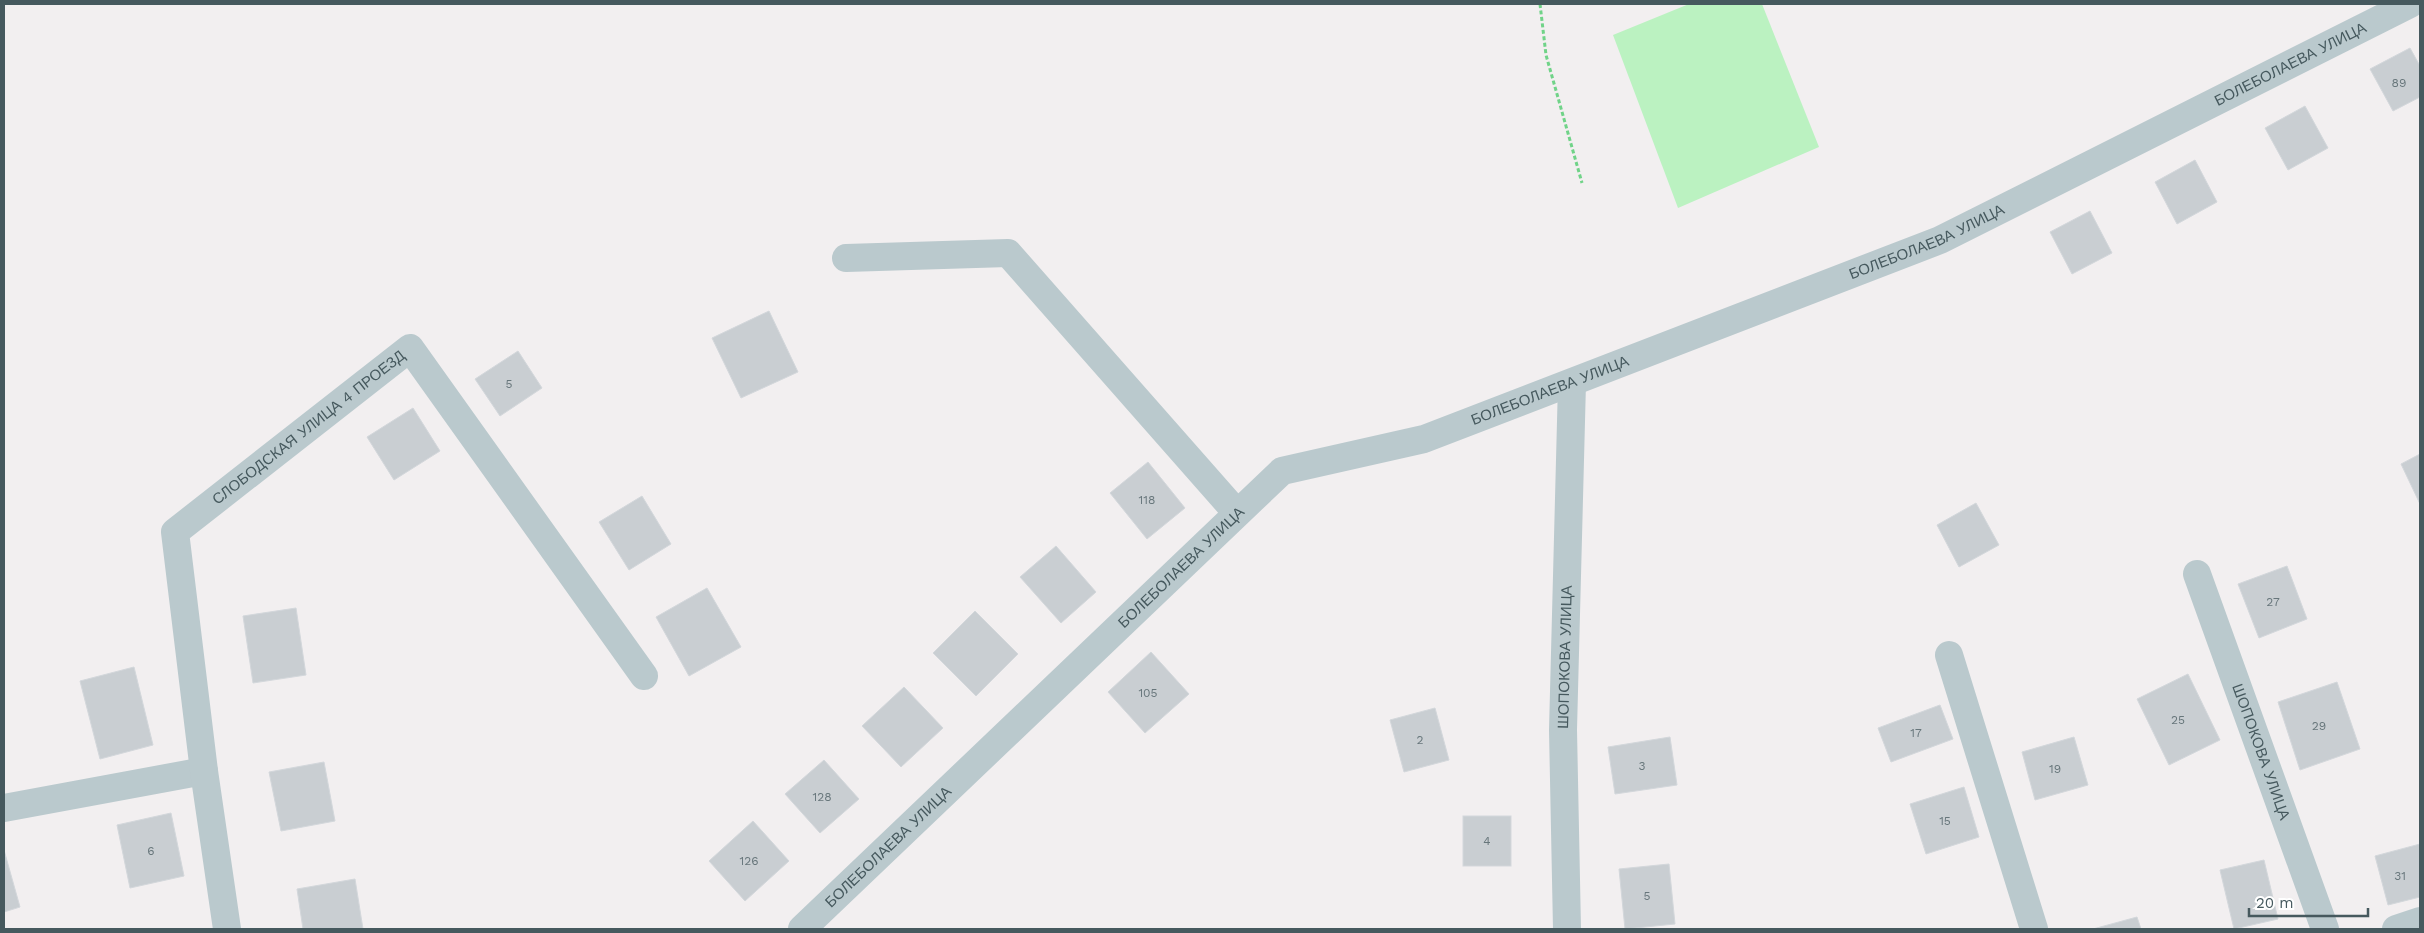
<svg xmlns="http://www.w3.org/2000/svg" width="2424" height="933" font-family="'Work Sans',sans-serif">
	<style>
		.green { fill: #bbf2c1 }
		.building { fill: #c9ced2; stroke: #d3d7db }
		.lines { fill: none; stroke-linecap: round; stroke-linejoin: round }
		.path { stroke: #70d388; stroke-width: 3; stroke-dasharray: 4 2.5; stroke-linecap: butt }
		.minor { stroke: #bac9cd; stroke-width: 28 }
		.labels { text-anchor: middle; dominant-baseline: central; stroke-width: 5; stroke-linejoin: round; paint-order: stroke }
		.number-label { font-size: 12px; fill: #67767b }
		.street-label { font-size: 15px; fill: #46595e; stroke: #fff }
	</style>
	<rect width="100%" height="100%" fill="#f2eff0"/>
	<!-- green -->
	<path class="green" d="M1689,4H1762L1819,147L1678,208L1613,35Z"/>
	<!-- building -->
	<g class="building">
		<path d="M2410,48L2420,66V97L2393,111L2370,69Z"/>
		<path d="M2305,106L2328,148L2288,170L2265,128Z"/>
		<path d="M2195,160L2217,202L2177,224L2155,182Z"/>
		<path d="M2090,211L2112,253L2072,274L2050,232Z"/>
		<path d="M769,311L798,372L741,398L712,338Z"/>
		<path d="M518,351L542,388L500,416L475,379Z"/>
		<path d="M413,408L440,451L394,480L367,437Z"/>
		<path d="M2420,454V504L2401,464Z"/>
		<path d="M1148,462L1185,508L1147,539L1110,493Z"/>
		<path d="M642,496L671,544L629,570L599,522Z"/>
		<path d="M1976,503L1999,545L1959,567L1937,525Z"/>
		<path d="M1056,546L1096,592L1061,623L1020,577Z"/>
		<path d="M2287,566L2307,619L2259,638L2238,584Z"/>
		<path d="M707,588L741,647L689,676L656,617Z"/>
		<path d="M296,608L306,675L253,683L243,616Z"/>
		<path d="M975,611L1018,654L976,696L933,653Z"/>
		<path d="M1151,652L1189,694L1145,733L1108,692Z"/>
		<path d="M134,667L153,745L100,759L80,681Z"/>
		<path d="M2188,674L2220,740L2169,765L2137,699Z"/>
		<path d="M2337,682L2360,749L2300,770L2278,702Z"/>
		<path d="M904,687L943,728L901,767L862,726Z"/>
		<path d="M1940,705L1953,739L1891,762L1878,728Z"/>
		<path d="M1435,708L1449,760L1404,772L1390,720Z"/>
		<path d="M1670,737L1677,785L1615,794L1608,747Z"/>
		<path d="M2074,737L2088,785L2035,800L2022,752Z"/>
		<path d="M824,760L859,799L820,833L785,794Z"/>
		<path d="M324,762L335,821L281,831L269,772Z"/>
		<path d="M1964,787L1979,837L1926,854L1910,804Z"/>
		<path d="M171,813L184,876L130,888L117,825Z"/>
		<rect x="1463" y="816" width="48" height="50"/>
		<path d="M753,821L789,861L745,901L709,861Z"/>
		<path d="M2420,844V897L2388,905L2375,856Z"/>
		<path d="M4,850L20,907L4,912Z"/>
		<path d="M2264,860L2278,919L2234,929L2220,870Z"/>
		<path d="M1669,864L1675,924L1625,929L1619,869Z"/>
		<path d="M355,879L363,929H303L297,889Z"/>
		<path d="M2137,917L2141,929H2093Z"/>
	</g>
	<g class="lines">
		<!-- path -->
		<path class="path" d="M1540,4L1546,55L1582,183"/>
		<!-- minor -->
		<g class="minor">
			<path d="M846,258L1008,253L1237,513"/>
			<path id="s1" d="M2197,574L2325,929"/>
			<path d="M1949,655L2034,929"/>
			<path d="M4,808L204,771"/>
			<path id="s2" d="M227,929L204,771L175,532L410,348L644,676"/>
			<path id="s3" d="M802,929L1282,471L1424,439L1940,240L2410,4"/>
			<path id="s4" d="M1567,929L1563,730L1572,383"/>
			<path d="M2396,929L2420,921"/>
		</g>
	</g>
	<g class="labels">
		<!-- number labels -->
		<g class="number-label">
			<text x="2399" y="83">89</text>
			<text x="509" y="384">5</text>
			<text x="1147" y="500">118</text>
			<text x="2273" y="602">27</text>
			<text x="1148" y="693">105</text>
			<text x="2178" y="720">25</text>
			<text x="2319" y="726">29</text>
			<text x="1916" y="733">17</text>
			<text x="1420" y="740">2</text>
			<text x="1642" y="766">3</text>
			<text x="2055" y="769">19</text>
			<text x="822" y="797">128</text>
			<text x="1945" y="821">15</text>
			<text x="1487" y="841">4</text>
			<text x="151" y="851">6</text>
			<text x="749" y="861">126</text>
			<text x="2400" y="876">31</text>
			<text x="1647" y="896">5</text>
		</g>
		<!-- street labels -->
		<g class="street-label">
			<text stroke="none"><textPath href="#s3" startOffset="1754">БОЛЕБОЛАЕВА УЛИЦА</textPath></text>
			<text stroke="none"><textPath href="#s3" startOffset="1349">БОЛЕБОЛАЕВА УЛИЦА</textPath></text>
			<text stroke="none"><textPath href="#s3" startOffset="944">БОЛЕБОЛАЕВА УЛИЦА</textPath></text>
			<text stroke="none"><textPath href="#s2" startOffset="570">СЛОБОДСКАЯ УЛИЦА 4 ПРОЕЗД</textPath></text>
			<text stroke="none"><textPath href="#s3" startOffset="524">БОЛЕБОЛАЕВА УЛИЦА</textPath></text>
			<text stroke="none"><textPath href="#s4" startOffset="272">ШОПОКОВА УЛИЦА</textPath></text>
			<text stroke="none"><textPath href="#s1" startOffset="189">ШОПОКОВА УЛИЦА</textPath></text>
			<text stroke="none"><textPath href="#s3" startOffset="119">БОЛЕБОЛАЕВА УЛИЦА</textPath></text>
		</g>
	</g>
	<!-- border -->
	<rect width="2424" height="933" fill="none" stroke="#46595e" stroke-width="10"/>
	<!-- scale -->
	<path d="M2249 908v8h119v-8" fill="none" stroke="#46595e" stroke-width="2.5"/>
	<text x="2256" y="908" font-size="15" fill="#46595e" stroke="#ffffff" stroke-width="4" paint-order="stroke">20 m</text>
</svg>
